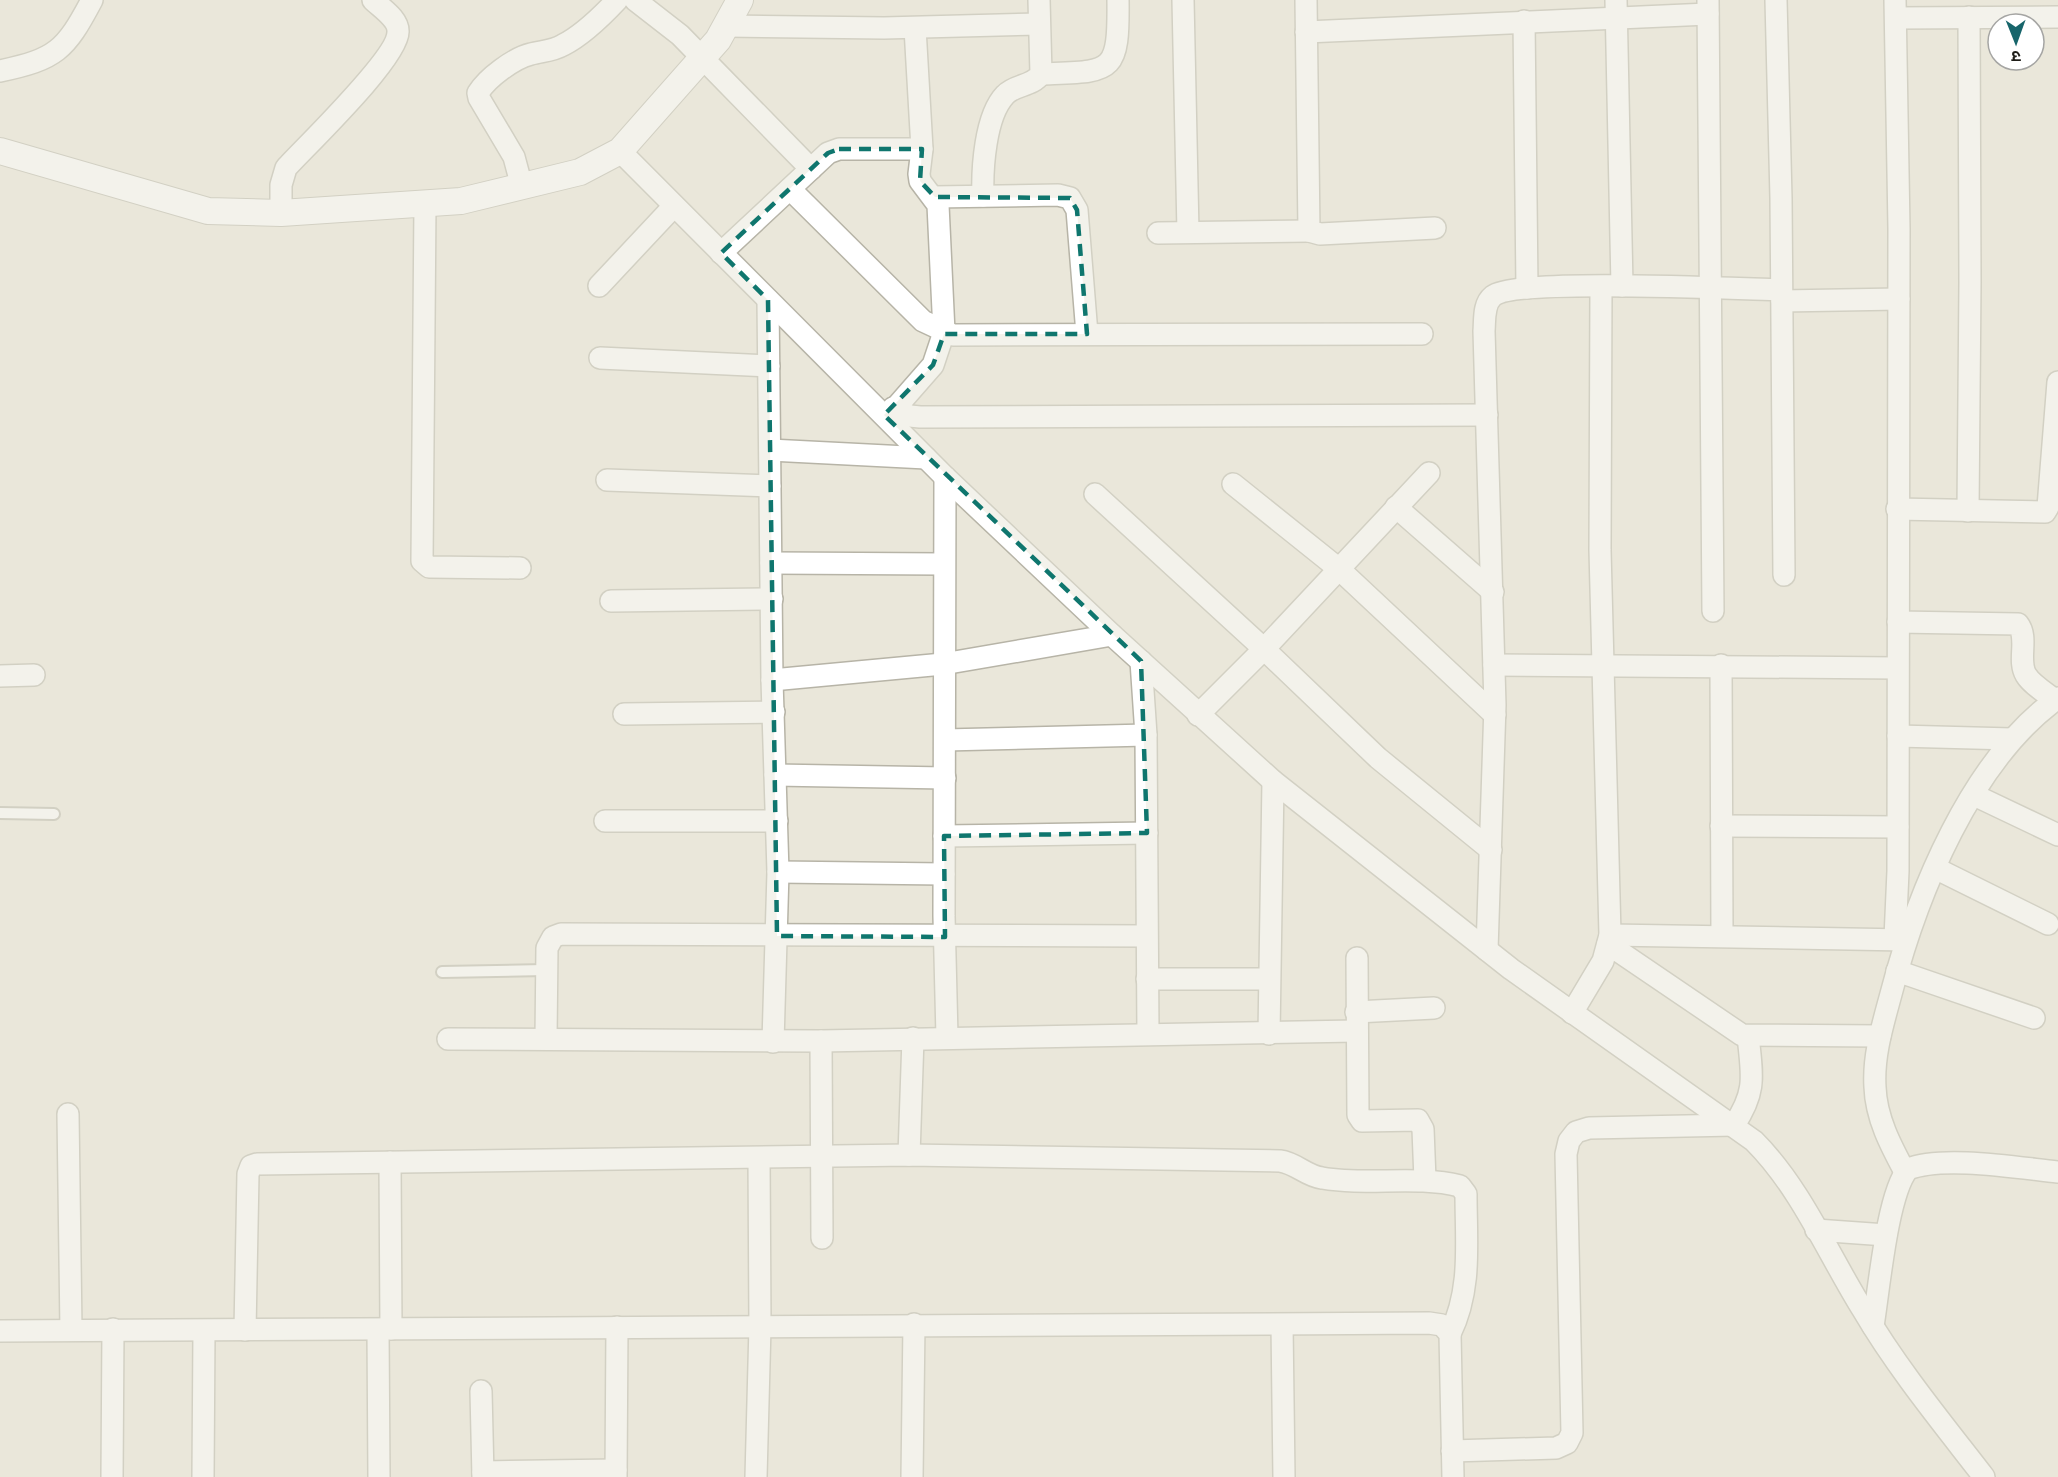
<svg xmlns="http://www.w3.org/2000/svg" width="2058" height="1477" font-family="'Archivo Narrow','Noto Sans Devanagari',sans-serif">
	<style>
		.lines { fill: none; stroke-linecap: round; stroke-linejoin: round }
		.service-casing { stroke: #b7b4a7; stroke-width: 14 }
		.minor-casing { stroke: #b7b4a7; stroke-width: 24 }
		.tertiary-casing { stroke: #b7b4a7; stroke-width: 28 }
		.service { stroke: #fff; stroke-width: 10 }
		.minor { stroke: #fff; stroke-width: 21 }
		.tertiary { stroke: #fff; stroke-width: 26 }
		.marked { fill: none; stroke: #0f766e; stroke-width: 4.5; stroke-dasharray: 12 8; stroke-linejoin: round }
	</style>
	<rect width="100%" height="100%" fill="#eae7da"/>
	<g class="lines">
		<!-- service casing -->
		<g class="service-casing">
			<g id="service">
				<path d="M0,813L54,814"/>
				<path d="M442,972L545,970"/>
			</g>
		</g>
		<!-- minor casing -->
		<g class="minor-casing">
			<g id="minor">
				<path d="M635,0L680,35L811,169"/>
				<path d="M1183,0L1188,232"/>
				<path d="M1306,0L1309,231L1320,234L1435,228"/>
				<path d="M1616,0L1622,286"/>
				<path d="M1708,0L1713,611"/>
				<path d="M1776,0L1781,198L1784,575"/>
				<path d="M1896,18L2058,17"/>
				<path d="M1524,21L1527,288"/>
				<path d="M726,26L884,28L1039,24"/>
				<path d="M1306,32L1708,14"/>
				<path d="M0,71C56,59 65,51 92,0"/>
				<path d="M1041,74C1112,71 1119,76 1118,0"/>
				<path d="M620,151L945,477L1112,635L1273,781L1511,969L1754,1141C1801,1188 1828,1254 1863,1310C1897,1368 1943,1424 1984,1477"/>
				<path d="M522,187L514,157L479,98L478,93C487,78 514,58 531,54C542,51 553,51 563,45C583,35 602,16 617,0"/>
				<path d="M790,189L923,321L953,335L1422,334"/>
				<path d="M983,196C982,169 985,116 1005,95C1015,84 1032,87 1041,74L1039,0"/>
				<path d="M934,197L1058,195L1070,198L1077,210L1087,334"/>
				<path d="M425,204L422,561L429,567L520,568"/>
				<path d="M281,213V185L286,168C307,145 398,58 398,32C399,19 381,8 373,0"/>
				<path d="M1158,233L1309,231"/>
				<path d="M721,253L828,153L839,149H922"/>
				<path d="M599,286L674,206"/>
				<path d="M768,300L772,680L778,872L773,1042"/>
				<path d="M1782,301L1899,299"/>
				<path d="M600,358L769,366"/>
				<path d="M893,408L910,416L920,417L1487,415"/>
				<path d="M885,415L898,405L933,365L944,332L938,205L920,181L919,174L922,149L915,28"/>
				<path d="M770,450L926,458"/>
				<path d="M945,477L944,916L947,1037"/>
				<path d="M607,480L770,486"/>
				<path d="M1233,484L1339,569L1495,715"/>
				<path d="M1095,494L1264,649L1378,758L1491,850"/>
				<path d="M1396,507L1493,592"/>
				<path d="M1897,509L2045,512L2048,507L2058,382"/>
				<path d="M1968,511L1970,282L1969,17"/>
				<path d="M771,563L944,564"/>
				<path d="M611,601L772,599"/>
				<path d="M1898,622L2018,624C2029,638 2017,660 2026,675C2032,685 2046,693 2055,700"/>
				<path d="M1141,661L1146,735L1148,1034"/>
				<path d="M1494,665L1897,668"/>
				<path d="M1721,665L1722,936"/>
				<path d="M0,676L34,675"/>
				<path d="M772,680L943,664L1112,635"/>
				<path d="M624,714L774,712"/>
				<path d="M1198,715L1264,649L1429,473"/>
				<path d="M1898,736L2012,739"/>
				<path d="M945,740L1146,735"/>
				<path d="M775,775L945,778"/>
				<path d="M1974,795L2058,835"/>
				<path d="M605,821H777"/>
				<path d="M1721,826L1898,827"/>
				<path d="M944,836L1147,833"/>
				<path d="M1935,868L2048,924"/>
				<path d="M778,872L944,874"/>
				<path d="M1610,935L1906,940"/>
				<path d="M1895,938L1898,871L1899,229L1895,0"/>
				<path d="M1608,944L1742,1035L1880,1036"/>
				<path d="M1487,950L1495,705L1484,331C1485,320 1483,304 1493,296C1516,278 1739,289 1781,290"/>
				<path d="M1357,958L1358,1115L1362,1121L1418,1120L1423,1129L1425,1180"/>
				<path d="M1897,971L2034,1018"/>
				<path d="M1147,979H1269"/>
				<path d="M1356,1012L1434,1008"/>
				<path d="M1572,1013L1603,961L1610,935L1600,550L1601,287"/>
				<path d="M1269,1034L1273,781"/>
				<path d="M546,1038L547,948L553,937L561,934L1146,936"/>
				<path d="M448,1039L821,1041L1356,1031"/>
				<path d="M821,1041L822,1238"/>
				<path d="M68,1114L71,1330"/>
				<path d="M1734,1125C1757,1091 1752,1075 1748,1036"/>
				<path d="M909,1155L913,1038"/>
				<path d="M390,1162L391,1329"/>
				<path d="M1905,1172C1891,1146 1876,1118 1875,1087C1873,1055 1883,1024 1891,994C1917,894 1971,760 2058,698"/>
				<path d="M1816,1230L1886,1235"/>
				<path d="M1282,1325L1284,1477"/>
				<path d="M1873,1326C1879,1290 1887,1194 1908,1169C1943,1155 2019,1168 2058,1172"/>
				<path d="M245,1330L248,1174L251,1166L257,1164L909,1155L1280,1161C1296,1163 1306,1176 1322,1178C1368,1186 1415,1175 1460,1186L1466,1194C1466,1243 1472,1289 1450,1334"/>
				<path d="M378,1330L379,1477"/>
				<path d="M0,1331L1429,1323L1442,1325L1450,1334L1453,1477"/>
				<path d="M481,1391L483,1477"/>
				<path d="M1452,1451L1556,1448L1567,1443L1572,1433L1566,1154L1569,1141L1576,1132L1589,1128L1734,1125"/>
				<path d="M483,1472L616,1470"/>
				<path d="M112,1477L113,1329"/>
				<path d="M203,1477L204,1331"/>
				<path d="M616,1477L617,1327"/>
				<path d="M756,1477L760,1326L759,1158"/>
				<path d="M912,1477L914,1324"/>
			</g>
		</g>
		<!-- tertiary casing -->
		<g class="tertiary-casing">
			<path id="tertiary" d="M0,151L208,211L281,213L461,201L580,172L620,151L718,40L740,0"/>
		</g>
		<!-- service -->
		<use href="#service" class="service"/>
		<!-- minor -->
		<use href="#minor" class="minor"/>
		<!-- tertiary -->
		<use href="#tertiary" class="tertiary"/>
	</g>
	<!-- marked area -->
	<path d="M0 0H2058V1477H0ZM839,149H922L920,181L935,197L1070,198L1077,210L1087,334H944L933,365L884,415L1141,661L1147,833L944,836L945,937L777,936L768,300L721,253L828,153Z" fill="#eae7da" fill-opacity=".55" fill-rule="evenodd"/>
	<path class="marked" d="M839,149H922L920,181L935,197L1070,198L1077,210L1087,334H944L933,365L884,415L1141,661L1147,833L944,836L945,937L777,936L768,300L721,253L828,153Z"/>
	<!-- north arrow -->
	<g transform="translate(2016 42) rotate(179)"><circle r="28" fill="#ffffff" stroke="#a5a5a3" stroke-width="1.5"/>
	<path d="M0-4.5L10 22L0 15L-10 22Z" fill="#17656b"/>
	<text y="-9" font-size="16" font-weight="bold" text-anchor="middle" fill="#1f1e19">उ</text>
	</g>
</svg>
